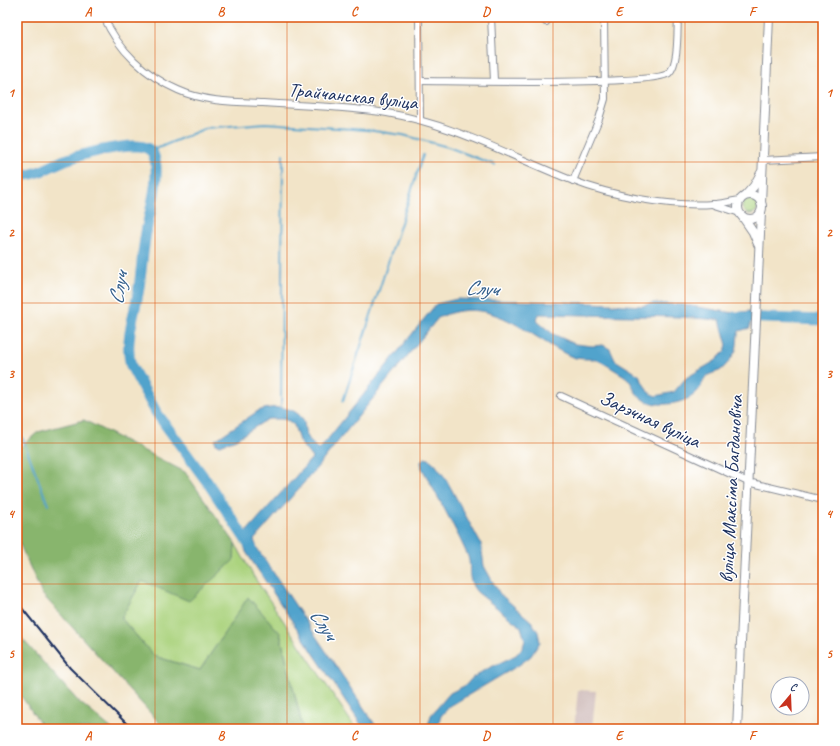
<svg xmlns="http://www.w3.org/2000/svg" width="840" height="746" font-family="Caveat,sans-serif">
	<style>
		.industrial { fill: #d1bfbd }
		.green { fill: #abd37e; stroke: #63816e }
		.forest { fill: #88b56d; stroke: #527266 }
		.water { fill: #51a3cc; stroke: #366995; fill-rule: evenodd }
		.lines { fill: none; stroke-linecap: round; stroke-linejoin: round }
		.stream { stroke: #51a3cc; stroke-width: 2 }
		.river { stroke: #51a3cc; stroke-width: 11 }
		.minor-casing { stroke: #868a93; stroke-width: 8 }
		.major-casing { stroke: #868a93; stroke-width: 10 }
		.minor { stroke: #fff; stroke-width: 6 }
		.major { stroke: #fff; stroke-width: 8 }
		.rail { stroke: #1b2f5e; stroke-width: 2 }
		.grid { fill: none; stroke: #de5710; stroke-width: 1; stroke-opacity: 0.55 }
		.labels { text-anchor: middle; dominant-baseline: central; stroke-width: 3; stroke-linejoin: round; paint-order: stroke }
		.street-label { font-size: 20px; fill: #1b2f5e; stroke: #fff }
		.water-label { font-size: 21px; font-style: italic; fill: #315d8a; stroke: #fff }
		.neatline { fill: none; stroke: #de5710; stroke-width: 1.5 }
		.grid-label { font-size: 13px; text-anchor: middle; font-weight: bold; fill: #de5710 }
	</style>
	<rect width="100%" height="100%" fill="#fff"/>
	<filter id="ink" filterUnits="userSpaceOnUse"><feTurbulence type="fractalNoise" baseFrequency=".025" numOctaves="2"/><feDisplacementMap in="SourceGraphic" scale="8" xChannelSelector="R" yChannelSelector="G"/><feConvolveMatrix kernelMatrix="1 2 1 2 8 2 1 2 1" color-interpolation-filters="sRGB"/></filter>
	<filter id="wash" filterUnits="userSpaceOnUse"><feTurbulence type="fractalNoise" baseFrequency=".012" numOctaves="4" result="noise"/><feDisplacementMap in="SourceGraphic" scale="16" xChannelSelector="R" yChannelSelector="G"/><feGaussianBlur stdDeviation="0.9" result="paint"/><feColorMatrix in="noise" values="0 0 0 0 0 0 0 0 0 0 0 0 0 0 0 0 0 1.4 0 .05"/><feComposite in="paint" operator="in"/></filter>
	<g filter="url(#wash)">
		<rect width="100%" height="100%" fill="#f2e4c8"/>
		<!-- industrial -->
		<path class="industrial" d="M578,690L596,691L592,729H574Z"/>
		<!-- green -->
		<g class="green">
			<circle cx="750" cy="206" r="8"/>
			<path d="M235,543L254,577L356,729H303L280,633L248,598L200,670L154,656L121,618L142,580L234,560Z"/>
		</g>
		<!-- forest -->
		<g class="forest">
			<path d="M84,420L185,472L235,543L234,560L189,601L142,581L121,618L154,656L200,670L248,597L280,633L303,729H165L42,594L17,538V450L38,432Z"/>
			<path d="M17,633L77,700L112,729H44L17,690Z"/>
		</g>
		<!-- water -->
		<g class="water">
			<path d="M457,299L592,303L642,306L653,303L685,305L734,313L750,311V328L739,331C736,339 739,346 734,354C731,359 726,366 721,370C716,373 709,373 705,378C702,382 701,388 697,392C686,404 658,408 644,400C633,395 634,381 623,375C616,371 607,365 600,361C591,357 580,361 570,356C526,335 490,293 438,318L315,470L254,540L257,548L378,729H364L246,552L243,540L247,531L312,458L299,441L294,425L289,421L283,419H268L236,439L220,445L216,444L215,440L258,411C271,406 292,405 302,418C305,421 304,426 305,430C307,438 313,445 319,450L436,304ZM539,314L681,317L720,320L727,345L725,351L715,361L686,378L674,392L656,396L648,392L639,375L615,360L610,349L603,345L592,346L575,344L553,334L538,322L537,319Z"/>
			<path d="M424,458L429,459L435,464L446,479L481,544L484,566L494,584L500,594L532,622L538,632L540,642L531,656L519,665L450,706L441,716L436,729H427L431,715L450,693L466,685L472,678L483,671L516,655L523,647L525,640L521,627L477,592C465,578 473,568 467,554C454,525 437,496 422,468L421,462Z"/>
		</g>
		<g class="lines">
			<!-- stream -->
			<g class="stream">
				<path d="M151,151L206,128L265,123L366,130L403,135L448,147L495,165"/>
				<path d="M343,401L423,155"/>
				<path d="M281,408L283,154"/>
				<path d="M17,424L48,505"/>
			</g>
			<!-- river -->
			<g class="river">
				<path d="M17,168L26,175C40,174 52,165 65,160C83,154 119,145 137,146C144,146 152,149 154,156C160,174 152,204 148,222C143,244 142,266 139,288C135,314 124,341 131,366L156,412L208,483L252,549"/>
				<path d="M735,317L823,320"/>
			</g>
		</g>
	</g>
	<g filter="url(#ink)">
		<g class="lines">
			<!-- minor casing -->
			<g class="minor-casing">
				<g id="minor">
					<path d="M104,17C118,50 146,76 178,90C204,102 235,102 263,103C304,106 346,106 387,113C453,124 510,156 571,180C612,196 669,207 713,204C722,204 731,201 740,200"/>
					<path d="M419,17L420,119"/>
					<path d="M491,17L494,81"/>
					<path d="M546,17V22"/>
					<path d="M421,81C453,81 654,86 669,73C679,63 677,31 678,17"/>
					<path d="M763,160L823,157"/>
					<path d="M573,181L599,119L605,99L604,17"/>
					<path d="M715,205L740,213"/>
					<path d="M561,396L748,482L823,500"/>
				</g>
			</g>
			<!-- major casing -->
			<g class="major-casing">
				<g id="major">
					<path d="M746,195L754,186L761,173"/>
					<circle cx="750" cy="207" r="12"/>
					<path d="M761,203L769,17"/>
					<path d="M742,216L753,232L758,244"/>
					<path d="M737,729L761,212"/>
				</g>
			</g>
			<!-- minor -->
			<use href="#minor" class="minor"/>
			<!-- major -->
			<use href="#major" class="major"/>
			<!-- rail -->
			<path class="rail" d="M17,602L70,668L132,729"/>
		</g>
	</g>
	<!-- grid -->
	<path class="grid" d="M155,17V729M287,17V729M420,17V729M553,17V729M685,17V729M17,162H823M17,303H823M17,443H823M17,584H823"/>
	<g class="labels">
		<!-- street labels -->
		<g class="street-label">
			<text transform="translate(353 96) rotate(6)">Трайчанская вуліца</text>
			<text transform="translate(650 419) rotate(25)">Зарэчная вуліца</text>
			<text transform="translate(731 489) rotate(-87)">вуліца Максіма Багдановіча</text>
		</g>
		<!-- water labels -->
		<g class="water-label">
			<text transform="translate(118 288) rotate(-80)">Случ</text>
			<text transform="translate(482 288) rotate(4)">Случ</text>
			<text transform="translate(324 624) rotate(57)">Случ</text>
		</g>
	</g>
	<!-- margin -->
	<rect width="840" height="746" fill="none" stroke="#fff" stroke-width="44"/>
	<!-- north arrow -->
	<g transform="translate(790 696) rotate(19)"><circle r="19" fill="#ffffff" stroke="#a4acbf"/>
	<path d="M0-3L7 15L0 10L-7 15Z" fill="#c8321e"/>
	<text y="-6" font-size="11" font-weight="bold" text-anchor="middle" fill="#1b2f5e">С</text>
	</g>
	<rect x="22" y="22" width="796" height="702" class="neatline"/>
	<g class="grid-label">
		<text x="88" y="16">A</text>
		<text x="221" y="16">B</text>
		<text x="354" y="16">C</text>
		<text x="486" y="16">D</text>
		<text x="619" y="16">E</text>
		<text x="752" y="16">F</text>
		<text x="11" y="97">1</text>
		<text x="829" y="97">1</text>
		<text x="11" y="237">2</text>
		<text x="829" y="237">2</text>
		<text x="11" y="378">3</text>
		<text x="829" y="378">3</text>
		<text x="11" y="518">4</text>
		<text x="829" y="518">4</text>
		<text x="11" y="658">5</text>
		<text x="829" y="658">5</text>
		<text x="88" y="740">A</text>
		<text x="221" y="740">B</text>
		<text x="354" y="740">C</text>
		<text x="486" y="740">D</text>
		<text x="619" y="740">E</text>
		<text x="752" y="740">F</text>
	</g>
</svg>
